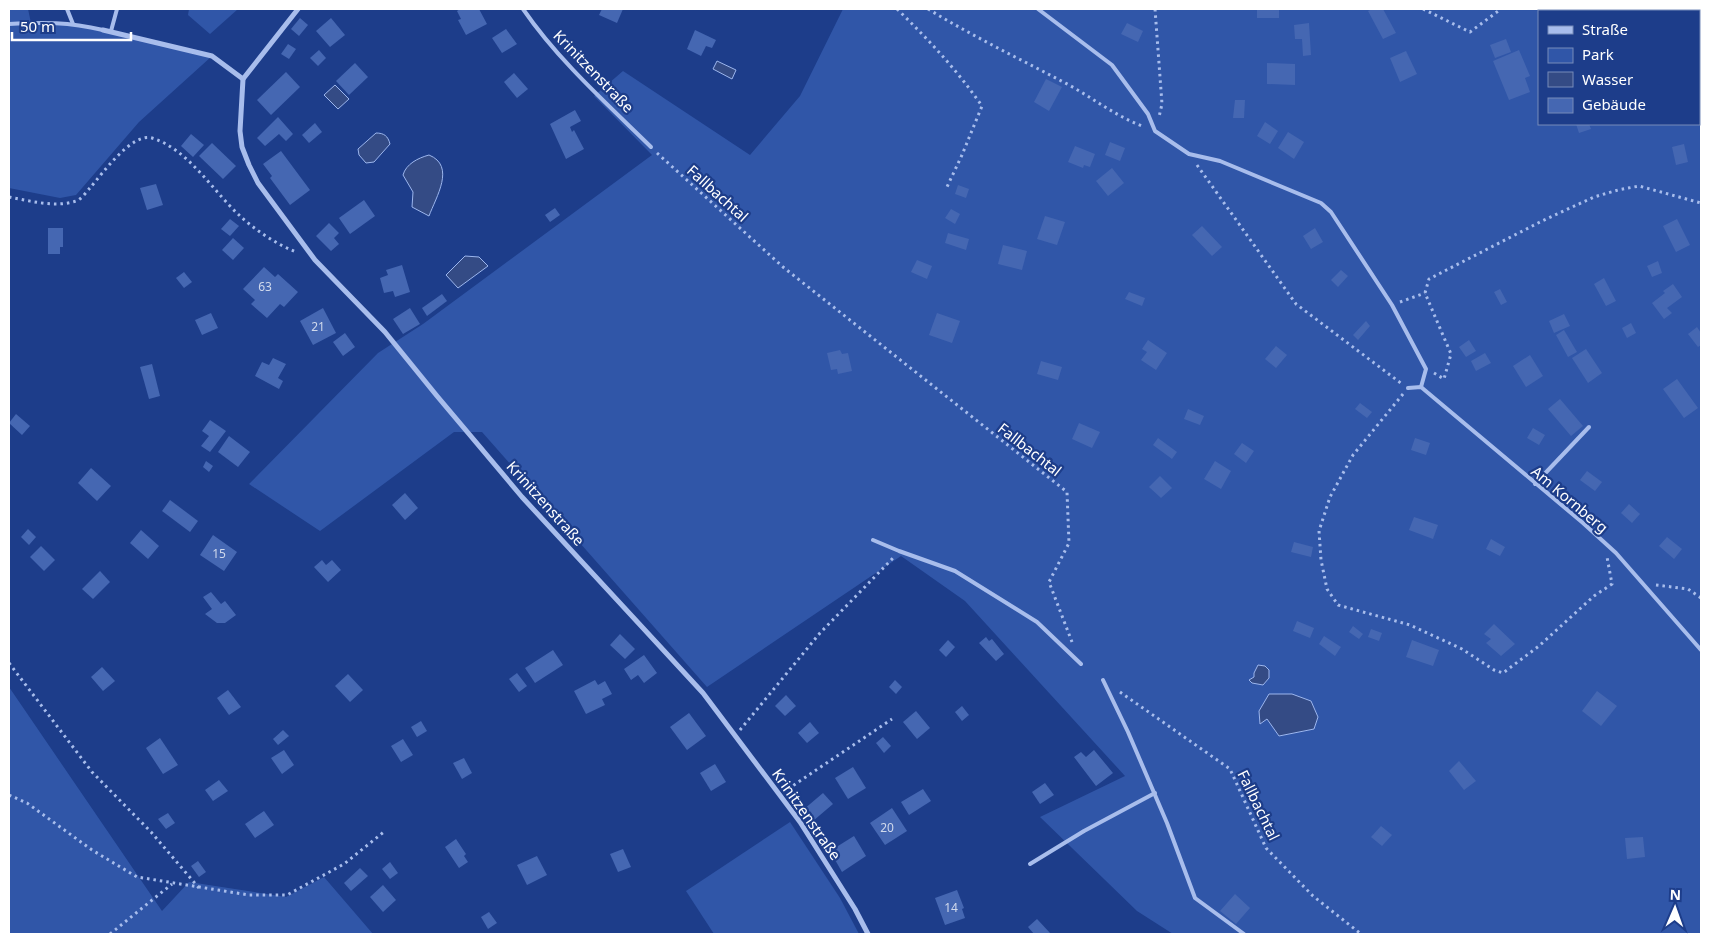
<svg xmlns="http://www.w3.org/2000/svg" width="1710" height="943" font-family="'Noto Sans',sans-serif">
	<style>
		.green { fill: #3056a8; fill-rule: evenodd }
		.water { fill: #344b85; stroke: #9cb6ee }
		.building { fill: #4567b2 }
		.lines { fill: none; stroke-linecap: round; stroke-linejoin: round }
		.path { stroke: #a8bdec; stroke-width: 3; stroke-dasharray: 2.5 4; stroke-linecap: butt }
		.service { stroke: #a8bdec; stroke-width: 4 }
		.minor { stroke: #a8bdec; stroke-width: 5 }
		.labels { text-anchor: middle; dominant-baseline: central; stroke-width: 4.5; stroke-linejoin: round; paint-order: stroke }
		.number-label { font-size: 12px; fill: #d0d9ec }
		.street-label { font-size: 15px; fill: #fff; stroke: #1d3d8a }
	</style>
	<rect width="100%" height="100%" fill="#1d3d8a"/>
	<!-- green -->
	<g class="green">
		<path d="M9,9H28L31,23L84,25L212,56L139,122L76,195L60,198L9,188Z"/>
		<path d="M189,9H238L210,34L188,15Z"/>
		<path d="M843,9H1701V934H1173L1137,911L1040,817L1125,776L965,601L901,556L707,687L482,432H454L320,531L249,484L378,353L423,324L652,155L594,96L623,71L750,155L800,96ZM1539,11H1699V124H1539Z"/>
		<path d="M9,687L162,911L189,882L286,897L324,877L373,934H9Z"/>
		<path d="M790,822L840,898L859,934H714L686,891Z"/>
	</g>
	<!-- water -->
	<g class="water">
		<path d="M717,61L736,70L732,79L713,69Z"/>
		<path d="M335,85L349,99L338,109L324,95Z"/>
		<path d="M376,133C384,133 388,136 390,144L374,162L366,163L359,155L358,149Z"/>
		<path d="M429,155C456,166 436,197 429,216L412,207L413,192L403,175C406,164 418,158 429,155Z"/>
		<path d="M465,256L479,257L488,266L458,288L446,275Z"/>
		<path d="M1258,665L1265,666L1269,670V678L1263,685L1252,683L1249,680L1254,677V673Z"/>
		<path d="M1269,694H1292L1311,701L1318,717L1314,729L1279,736L1267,719L1260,724L1259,711Z"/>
	</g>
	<!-- building -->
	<g class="building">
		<path d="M460,9H479L487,24L466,35L458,20L461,19L457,11Z"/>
		<path d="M602,9H623L617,23L599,15Z"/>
		<rect x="1257" y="9" width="22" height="9"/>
		<path d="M1372,9H1383L1396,33L1383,39L1368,11Z"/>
		<path d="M300,18L308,25L299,36L291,29Z"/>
		<path d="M331,18L345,35L330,47L316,31Z"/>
		<path d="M1127,23L1143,31L1138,42L1121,34Z"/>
		<path d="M1309,23L1311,55L1303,56L1302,39H1295L1294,25Z"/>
		<path d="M506,29L517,44L502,53L492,38Z"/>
		<path d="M695,30L716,40L712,48L706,46L701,56L687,49Z"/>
		<path d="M1506,39L1511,52L1495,58L1490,45Z"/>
		<path d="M288,44L296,49L289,59L281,54Z"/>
		<path d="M319,50L326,58L318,66L310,58Z"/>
		<path d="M1519,50L1530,76L1525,78L1530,92L1509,100L1493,61Z"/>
		<path d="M1406,51L1417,74L1400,82L1390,58Z"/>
		<path d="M355,63L368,77L349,95L336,81Z"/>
		<path d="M1267,63L1295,64V85L1267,84Z"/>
		<path d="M286,72L300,87L271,115L257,100Z"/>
		<path d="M514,73L528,89L517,98L504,82Z"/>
		<path d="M1046,79L1062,87L1049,111L1034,102Z"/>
		<path d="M1235,100H1245L1244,118H1233Z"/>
		<path d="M575,110L581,121L570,127L572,132L574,130L584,149L566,159L550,124Z"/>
		<path d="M278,117L293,134L286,141L279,134L265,146L257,138Z"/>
		<path d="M1265,122L1278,131L1270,144L1257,136Z"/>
		<path d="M315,123L322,132L309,143L302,135Z"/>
		<path d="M1576,124H1589L1591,129L1579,133Z"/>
		<path d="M1288,132L1304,142L1294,159L1278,148Z"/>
		<path d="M191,134L204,145L193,157L181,146Z"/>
		<path d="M1110,142L1125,148L1120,161L1105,155Z"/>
		<path d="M212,143L236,166L223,179L199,156Z"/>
		<path d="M1684,144L1688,162L1676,165L1672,147Z"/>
		<path d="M1075,146L1095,154L1090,167L1084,165L1083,168L1068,162Z"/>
		<path d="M281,151L310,190L290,205L270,178L272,176L263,164Z"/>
		<path d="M1112,168L1124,183L1108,196L1096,181Z"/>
		<path d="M156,184L163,205L147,210L140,188Z"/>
		<path d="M958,185L969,189L966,198L955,194Z"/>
		<path d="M364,200L375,216L350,234L339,218Z"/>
		<path d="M555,208L560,215L550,222L545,215Z"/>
		<path d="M951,209L960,214L955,224L945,218Z"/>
		<path d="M1045,216L1065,222L1057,245L1037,239Z"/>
		<path d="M230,219L239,226L230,236L221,229Z"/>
		<path d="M1677,219L1690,245L1676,252L1663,226Z"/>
		<path d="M329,223L339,233L334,238L339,244L331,251L316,236Z"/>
		<path d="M1202,226L1222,247L1212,256L1192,235Z"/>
		<path d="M48,228H63V247H60V254H48Z"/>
		<path d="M1315,228L1323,242L1311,249L1303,236Z"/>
		<path d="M948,233L969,239L966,250L945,243Z"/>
		<path d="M233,238L244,248L233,260L222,250Z"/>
		<path d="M1003,245L1027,251L1022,270L998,264Z"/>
		<path d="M917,260L932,266L927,279L911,272Z"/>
		<path d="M1658,261L1662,273L1652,277L1647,266Z"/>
		<path d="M402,265L410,292L395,297L393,291L384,293L380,278L388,275L386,270Z"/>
		<path d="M264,267L275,277L278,274L298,292L284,307L280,304L267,318L251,304L255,300L243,289Z"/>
		<path d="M1341,270L1348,276L1338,287L1331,280Z"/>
		<path d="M184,272L192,282L184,288L176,278Z"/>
		<path d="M1604,278L1616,301L1606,306L1594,284Z"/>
		<path d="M1673,284L1682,297L1667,308L1672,313L1664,319L1652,303L1665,293L1663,291Z"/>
		<path d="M1500,289L1507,302L1501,305L1494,292Z"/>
		<path d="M1129,292L1145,298L1142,306L1125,299Z"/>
		<path d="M442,294L447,301L427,316L422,308Z"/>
		<path d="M323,308L336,333L313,345L300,321Z"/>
		<path d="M410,308L420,324L403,334L393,319Z"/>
		<path d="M211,313L218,328L202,335L195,320Z"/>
		<path d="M937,313L960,321L952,343L929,335Z"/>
		<path d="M1564,314L1570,326L1554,333L1549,321Z"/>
		<path d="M1366,321L1370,326L1358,340L1353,335Z"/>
		<path d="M1631,323L1636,333L1627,338L1622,328Z"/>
		<path d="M1697,327L1701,333V345L1698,347L1688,334Z"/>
		<path d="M1564,330L1577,352L1568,357L1556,335Z"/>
		<path d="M345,333L355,347L343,356L333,342Z"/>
		<path d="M1148,340L1167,353L1156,370L1141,360L1147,352L1142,349Z"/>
		<path d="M1469,340L1476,351L1466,357L1459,347Z"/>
		<path d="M1276,346L1287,355L1276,368L1265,359Z"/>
		<path d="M1586,349L1602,373L1588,383L1572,358Z"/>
		<path d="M840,350L842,354L848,353L852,371L838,374L837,369L831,370L827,353Z"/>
		<path d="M1485,353L1491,363L1476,371L1471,361Z"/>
		<path d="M1530,355L1543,376L1526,387L1513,366Z"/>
		<path d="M273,358L286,364L278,378L283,381L279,389L255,376L262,362L269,365Z"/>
		<path d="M1041,361L1062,367L1058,380L1037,374Z"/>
		<path d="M152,364L160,396L149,399L140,367Z"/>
		<path d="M1677,379L1698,408L1684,418L1663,389Z"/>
		<path d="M1560,399L1583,426L1571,436L1548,409Z"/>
		<path d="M1360,403L1372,412L1367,418L1355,409Z"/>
		<path d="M1188,409L1204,416L1200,425L1184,419Z"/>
		<path d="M16,414L30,426L22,435L9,423Z"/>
		<path d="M210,420L226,431L210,452L201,446L209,436L202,431Z"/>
		<path d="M1079,423L1100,432L1092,448L1072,439Z"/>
		<path d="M1533,428L1545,435L1539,445L1527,438Z"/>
		<path d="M229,436L250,452L238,467L218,452Z"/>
		<path d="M1158,438L1177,452L1172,459L1153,445Z"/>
		<path d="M1415,438L1430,443L1426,455L1411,450Z"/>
		<path d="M1242,443L1254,451L1246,463L1234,454Z"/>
		<path d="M206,461L213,466L209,472L203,467Z"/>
		<path d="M1215,461L1231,471L1221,489L1204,479Z"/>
		<path d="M91,468L111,486L97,501L78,483Z"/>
		<path d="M1587,471L1602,482L1595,491L1580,480Z"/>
		<path d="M1160,476L1172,488L1161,498L1149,487Z"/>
		<path d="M405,493L418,508L405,520L392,505Z"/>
		<path d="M170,500L198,521L190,532L162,511Z"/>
		<path d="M1629,504L1640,514L1632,523L1621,513Z"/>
		<path d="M1414,517L1438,525L1433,539L1409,530Z"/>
		<path d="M28,529L36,537L29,545L21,537Z"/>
		<path d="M141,530L159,546L148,559L130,543Z"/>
		<path d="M213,535L237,552L224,571L200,555Z"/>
		<path d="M1667,537L1682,549L1674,559L1659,546Z"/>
		<path d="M1491,539L1505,547L1500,556L1486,549Z"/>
		<path d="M1294,542L1313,547L1311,557L1291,552Z"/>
		<path d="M41,546L55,560L44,571L30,557Z"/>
		<path d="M322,560L326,565L332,560L341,570L328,582L314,567Z"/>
		<path d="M100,571L110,582L93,599L82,589Z"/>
		<path d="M211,592L221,604L225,601L236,615L225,623H217L205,614L212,609L203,597Z"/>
		<path d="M1297,621L1314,628L1310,638L1293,631Z"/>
		<path d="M1494,624L1515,644L1501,656L1486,643L1491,639L1484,634Z"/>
		<path d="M1353,626L1363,634L1359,639L1349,632Z"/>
		<path d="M1371,629L1382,633L1379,641L1368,637Z"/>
		<path d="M620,634L635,649L625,659L610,645Z"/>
		<path d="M1324,636L1341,647L1335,656L1319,644Z"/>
		<path d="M986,637L989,641L992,639L1004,654L996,661L979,643Z"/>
		<path d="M948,640L955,647L946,657L939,650Z"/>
		<path d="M1412,640L1439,650L1433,666L1406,657Z"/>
		<path d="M553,650L563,665L535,683L525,668Z"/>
		<path d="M644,655L657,673L644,683L638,675L631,680L624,669Z"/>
		<path d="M102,667L115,681L103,691L91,677Z"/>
		<path d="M517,673L527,686L519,692L509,679Z"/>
		<path d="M348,674L363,690L350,702L335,686Z"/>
		<path d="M595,680L598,685L605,681L612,694L602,699L605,705L586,714L574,691Z"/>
		<path d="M895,680L902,687L896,694L889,687Z"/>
		<path d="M228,690L241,707L229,715L217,698Z"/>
		<path d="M1597,691L1617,706L1601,726L1582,711Z"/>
		<path d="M786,695L796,706L785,716L775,706Z"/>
		<path d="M962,706L969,715L962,721L955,712Z"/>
		<path d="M916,711L930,728L917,739L903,722Z"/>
		<path d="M689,713L706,736L687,750L670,727Z"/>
		<path d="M421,721L427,731L417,737L411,727Z"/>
		<path d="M810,722L819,733L807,743L798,733Z"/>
		<path d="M283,730L289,736L278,745L273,739Z"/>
		<path d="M883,737L891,746L884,753L876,743Z"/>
		<path d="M160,738L178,765L163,774L146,748Z"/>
		<path d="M403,739L413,755L401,762L391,746Z"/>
		<path d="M284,750L294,765L282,774L271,758Z"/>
		<path d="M1094,750L1113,773L1096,786L1074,757L1081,752L1086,757Z"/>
		<path d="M464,758L472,773L462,779L453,763Z"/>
		<path d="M1459,761L1476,781L1464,790L1449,771Z"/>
		<path d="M715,764L726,782L711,791L700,773Z"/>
		<path d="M853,767L866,788L848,799L835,778Z"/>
		<path d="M219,780L228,791L213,801L205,790Z"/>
		<path d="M1045,783L1054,795L1040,804L1032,792Z"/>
		<path d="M923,789L931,801L909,815L901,802Z"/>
		<path d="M823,793L833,804L813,821L803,810Z"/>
		<path d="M892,808L907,831L885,845L870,823Z"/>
		<path d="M264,811L274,825L255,838L245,824Z"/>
		<path d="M168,813L175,823L166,829L158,819Z"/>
		<path d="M1381,826L1392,835L1382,846L1371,837Z"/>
		<path d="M854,836L866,856L842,872L830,851Z"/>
		<path d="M1643,837L1645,857L1627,859L1625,838Z"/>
		<path d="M456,839L466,854L464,856L468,862L459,868L445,847Z"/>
		<path d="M623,849L631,867L618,872L610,854Z"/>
		<path d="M537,856L547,875L527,885L517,865Z"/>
		<path d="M198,861L206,872L199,877L191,866Z"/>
		<path d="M390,862L398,873L390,879L382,869Z"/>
		<path d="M360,868L368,876L351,891L344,883Z"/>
		<path d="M383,885L396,900L383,912L370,897Z"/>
		<path d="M957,890L964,908L962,909L965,918L945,925L935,898Z"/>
		<path d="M1235,894L1250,908L1236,924L1220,911Z"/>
		<path d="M489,912L497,923L488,929L481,917Z"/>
		<path d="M1037,919L1051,934H1034L1028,927Z"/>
	</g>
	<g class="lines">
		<!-- path -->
		<g class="path">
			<path d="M897,9C928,39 957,70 982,106L962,155L946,189"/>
			<path d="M928,9C974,37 1022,60 1069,85C1094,99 1116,116 1142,126"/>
			<path d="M1155,9L1162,104L1159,117"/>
			<path d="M1423,9L1470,32L1501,9"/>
			<path d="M657,153L783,267L1067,492L1069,543L1049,582L1072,642"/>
			<path d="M1197,165L1296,304L1402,384"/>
			<path d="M9,197C31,201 55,208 76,201C82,199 86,192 90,188C102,174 132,132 152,138C188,149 213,191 239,215C255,230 276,244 296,252"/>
			<path d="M1400,302L1425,293"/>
			<path d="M1434,373L1444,379L1451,354L1425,293L1429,279L1542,221L1594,197L1618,190L1639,186L1701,203"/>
			<path d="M1403,394L1353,455L1330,497L1319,531L1321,560L1327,589L1338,605L1410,625L1462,649L1494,670L1503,673L1539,646L1594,596L1612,584L1607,557"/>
			<path d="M1656,585L1688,589L1701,598"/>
			<path d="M9,663L92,772L151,832L199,888"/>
			<path d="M1120,692L1230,769L1266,848L1313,896L1361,934"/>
			<path d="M740,730L820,633L894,557"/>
			<path d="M788,789L892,719"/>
			<path d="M9,795L27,803L92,850L137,877L249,895H287L344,864L385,831"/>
			<path d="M110,934L172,884"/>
		</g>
		<!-- service -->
		<g class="service">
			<path d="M67,9L73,24"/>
			<path d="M523,9C558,60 606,103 651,147"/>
			<path d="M1038,9L1112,65L1148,114L1155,131L1189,154L1220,161L1321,203L1331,212L1392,305L1426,369L1421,387"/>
			<path d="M9,24C44,22 68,22 103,30"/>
			<path d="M111,31L117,9"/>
			<path d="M1408,388L1421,387L1583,523L1616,553L1701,650"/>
			<path d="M1535,484L1589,427"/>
			<path d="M873,540L899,551L955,571L1037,622L1081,664"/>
			<path d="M1103,680L1128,732L1167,823L1195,898L1244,934"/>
			<path d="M1030,864L1084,831L1155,793"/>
		</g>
		<!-- minor -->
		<g class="minor">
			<path d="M298,9L243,79L240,131L242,147L249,165L258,183L315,260L385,332L437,396L522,497L703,693L800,822L855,909L868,934"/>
			<path d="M103,30L212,56L243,79"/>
		</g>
	</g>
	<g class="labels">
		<!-- number labels -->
		<g class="number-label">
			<text x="265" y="286">63</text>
			<text x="318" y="326">21</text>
			<text x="219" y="553">15</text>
			<text x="887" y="827">20</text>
			<text x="951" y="907">14</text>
		</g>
		<!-- street labels -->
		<g class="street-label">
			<text transform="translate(594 71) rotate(46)">Krinitzenstraße</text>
			<text transform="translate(718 193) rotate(42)">Fallbachtal</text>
			<text transform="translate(1030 449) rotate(38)">Fallbachtal</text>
			<text transform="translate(1570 499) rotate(40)">Am Kornberg</text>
			<text transform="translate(546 503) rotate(48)">Krinitzenstraße</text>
			<text transform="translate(1259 805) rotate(64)">Fallbachtal</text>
			<text transform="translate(807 814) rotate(55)">Krinitzenstraße</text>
		</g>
	</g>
	<!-- border -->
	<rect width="1710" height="943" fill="none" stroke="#ffffff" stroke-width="20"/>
	<!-- legend -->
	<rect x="1538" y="10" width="162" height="115" fill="#1d3d8a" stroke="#778bb9"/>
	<rect x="1548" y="26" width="25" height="8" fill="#a8bdec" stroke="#778bb9"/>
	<text x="1582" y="35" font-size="15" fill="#ffffff">Straße</text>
	<rect x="1548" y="48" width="25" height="15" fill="#3056a8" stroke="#778bb9"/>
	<text x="1582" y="60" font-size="15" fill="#ffffff">Park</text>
	<rect x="1548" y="72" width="25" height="15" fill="#344b85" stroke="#778bb9"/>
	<text x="1582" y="85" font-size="15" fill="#ffffff">Wasser</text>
	<rect x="1548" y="98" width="25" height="15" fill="#4567b2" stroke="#778bb9"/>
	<text x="1582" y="110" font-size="15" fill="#ffffff">Gebäude</text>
	<!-- north arrow -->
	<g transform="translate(1675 908) rotate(2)" stroke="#1d3d8a" stroke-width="4" paint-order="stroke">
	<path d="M0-4L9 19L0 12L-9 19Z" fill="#ffffff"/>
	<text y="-8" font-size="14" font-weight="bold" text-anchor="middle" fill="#ffffff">N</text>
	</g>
	<!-- scale -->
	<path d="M12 32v8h119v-8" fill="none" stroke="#ffffff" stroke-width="2.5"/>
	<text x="20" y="32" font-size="15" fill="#ffffff" stroke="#1d3d8a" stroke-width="4" paint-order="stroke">50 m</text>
</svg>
